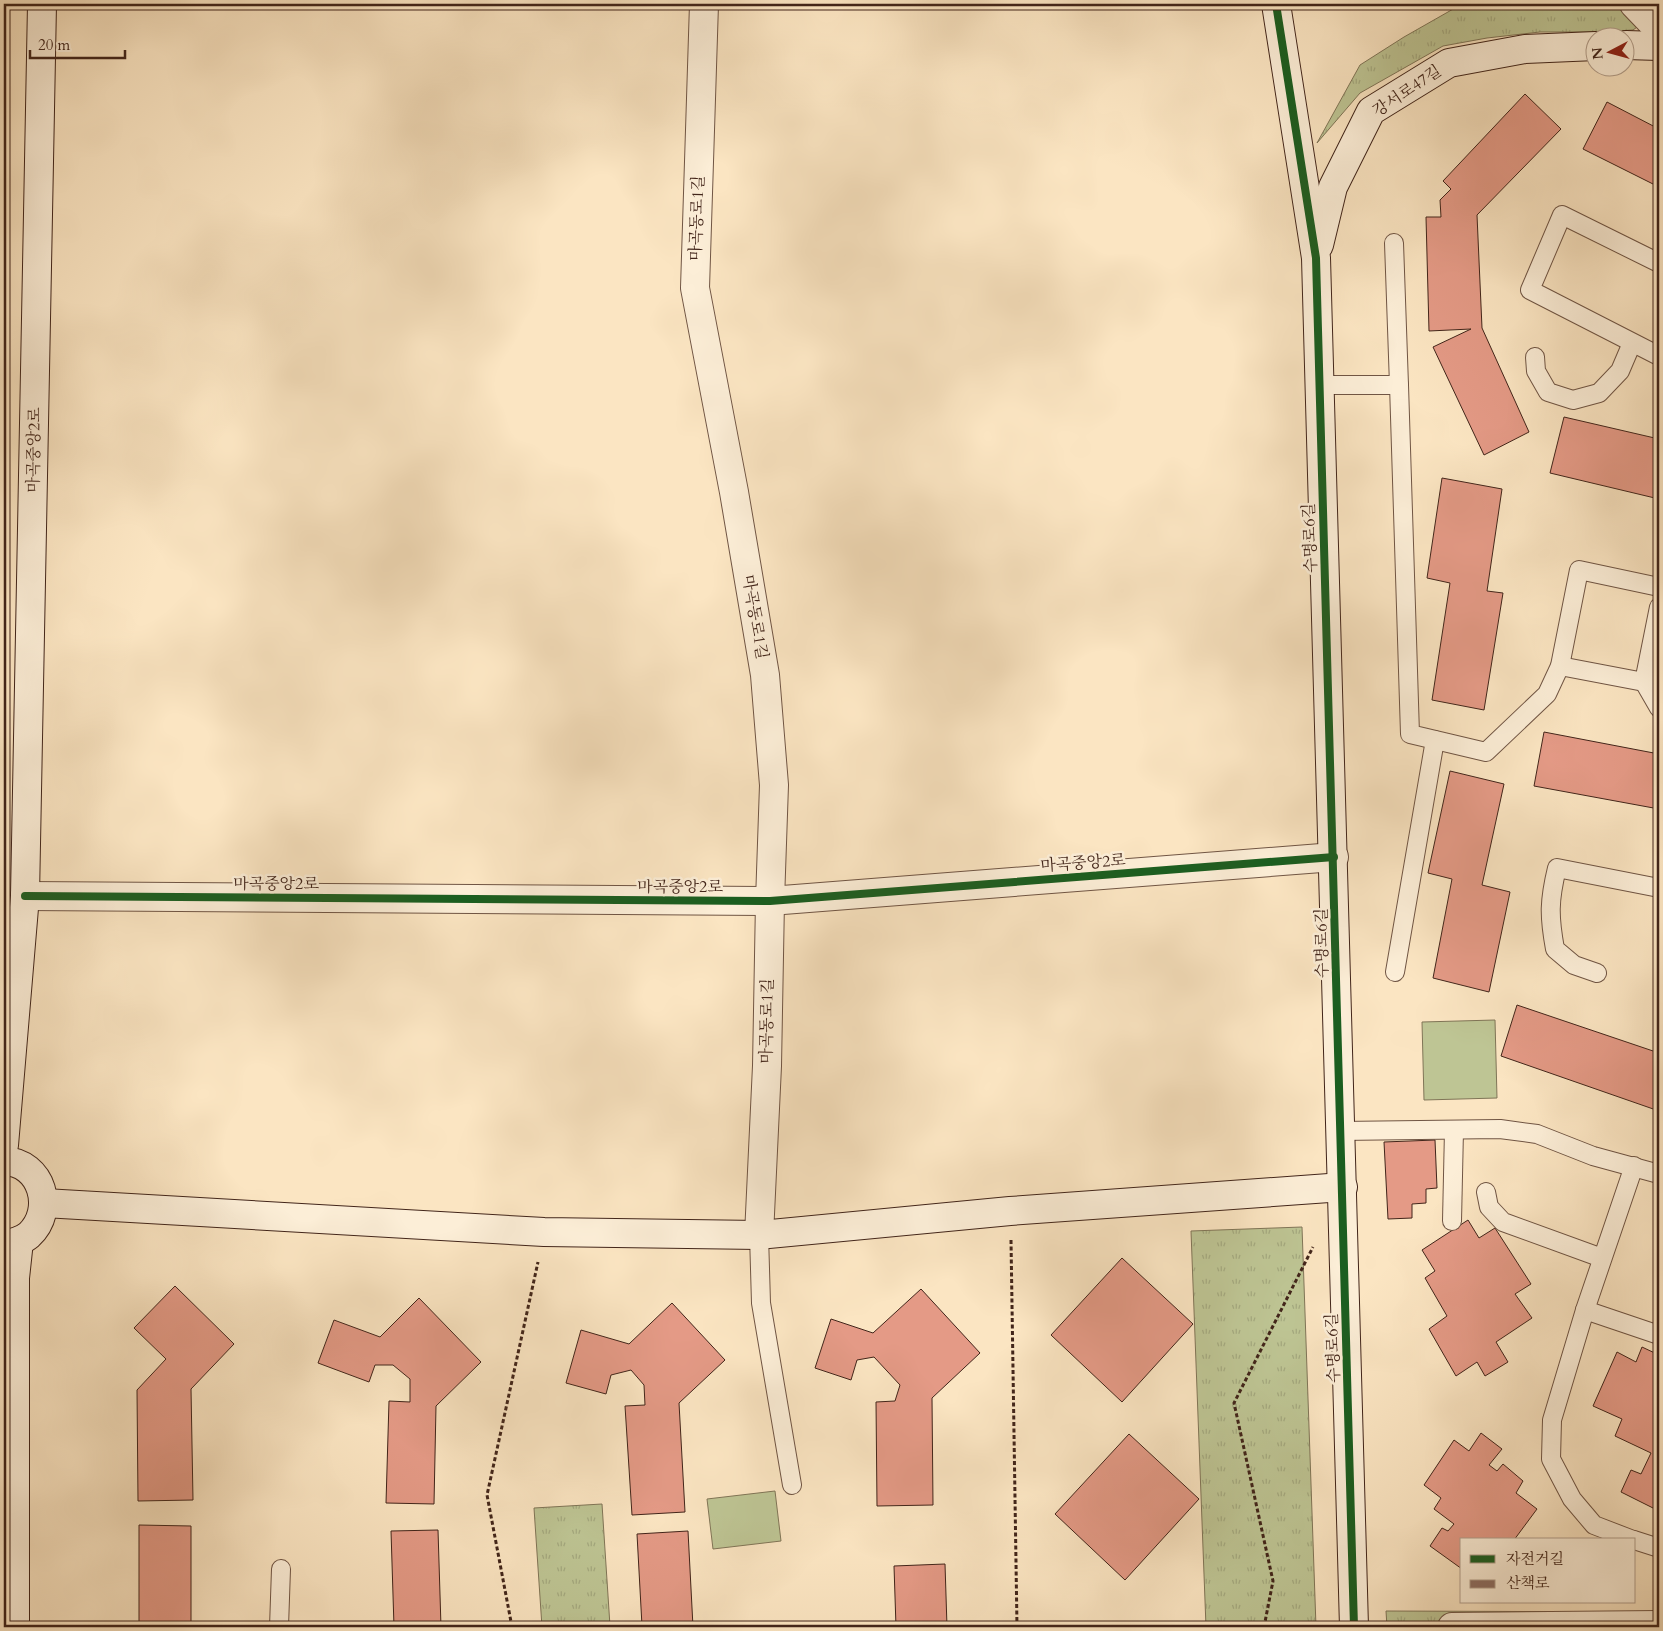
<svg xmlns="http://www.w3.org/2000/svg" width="1663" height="1631" font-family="Cardo,'Noto Serif KR',serif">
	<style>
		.grass { fill: url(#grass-tufts); stroke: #807557 }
		.pitch { fill: #bec594; stroke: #807557 }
		.building { fill: #e49a86; stroke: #42251a }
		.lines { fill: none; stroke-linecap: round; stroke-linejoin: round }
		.lane-casing { stroke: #705544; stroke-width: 20 }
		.street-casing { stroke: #705544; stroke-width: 30 }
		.secondary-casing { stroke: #42251a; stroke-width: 30 }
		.path { stroke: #42251a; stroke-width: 3; stroke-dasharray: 4 2.5; stroke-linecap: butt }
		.lane { stroke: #fceed7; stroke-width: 18 }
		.street { stroke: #fceed7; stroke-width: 28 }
		.secondary { stroke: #fceed7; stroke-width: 28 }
		.quiet { stroke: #8d6e63; stroke-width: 6; stroke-dasharray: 12 6; stroke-linecap: butt }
		.cycleway-casing { stroke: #fceed7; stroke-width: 11 }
		.cycleway { stroke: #1b5e20; stroke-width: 8 }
		.labels { text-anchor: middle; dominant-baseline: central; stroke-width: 5; stroke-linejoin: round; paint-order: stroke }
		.street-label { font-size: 16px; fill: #42251a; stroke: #fceed7 }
	</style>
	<defs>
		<pattern id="grass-tufts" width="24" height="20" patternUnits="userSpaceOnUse" patternTransform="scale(1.25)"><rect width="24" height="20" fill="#bec594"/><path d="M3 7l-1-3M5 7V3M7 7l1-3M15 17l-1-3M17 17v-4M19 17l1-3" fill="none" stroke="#a4a97f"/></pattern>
	</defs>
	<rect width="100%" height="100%" fill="#fbe5c2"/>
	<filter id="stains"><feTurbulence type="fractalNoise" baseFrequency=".004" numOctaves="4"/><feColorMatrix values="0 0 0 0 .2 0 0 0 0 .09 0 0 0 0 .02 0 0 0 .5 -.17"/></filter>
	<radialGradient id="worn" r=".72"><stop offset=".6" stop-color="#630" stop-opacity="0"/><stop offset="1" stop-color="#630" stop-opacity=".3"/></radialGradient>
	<!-- grass -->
	<g class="grass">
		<path d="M1462,4H1659L1647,20L1633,30L1600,32H1540L1487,38L1443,46L1360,93L1317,143L1360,65L1404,37Z"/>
		<path d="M1302,1227L1316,1627H1206L1191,1231Z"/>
		<path d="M602,1504L610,1626L542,1627L534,1508Z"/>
		<path d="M1659,1608V1627H1387L1386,1611L1654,1612Z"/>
	</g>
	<!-- pitch -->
	<g class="pitch">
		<path d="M1495,1020L1497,1098L1424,1100L1422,1022Z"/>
		<path d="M775,1491L781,1541L713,1549L707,1499Z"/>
	</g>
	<!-- building -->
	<g class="building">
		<path d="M1525,94L1561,129L1477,215L1482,328L1529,432L1484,455L1433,347L1471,329L1429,331L1426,217H1441L1440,200L1451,189L1443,181Z"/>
		<path d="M1607,102L1659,129V187L1583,149Z"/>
		<path d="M1564,417L1659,439V499L1550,473Z"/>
		<path d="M1442,478L1502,489L1487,591L1503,593L1484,710L1432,700L1450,583L1427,578Z"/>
		<path d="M1544,732L1659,754V809L1534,786Z"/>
		<path d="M1450,771L1504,784L1482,885L1510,892L1489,992L1433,978L1452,879L1428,873Z"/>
		<path d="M1517,1005L1659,1053V1111L1501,1056Z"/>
		<path d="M1435,1140L1437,1188L1426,1189V1203L1412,1204V1218L1388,1219L1384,1142Z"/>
		<path d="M1468,1220L1479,1238L1495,1228L1531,1284L1515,1294L1532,1318L1496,1342L1508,1362L1485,1376L1477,1362L1456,1376L1429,1329L1447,1316L1425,1278L1435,1271L1422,1250Z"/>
		<path d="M1122,1258L1193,1324L1122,1402L1051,1335Z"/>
		<path d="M175,1286L234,1344L191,1389L193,1500L138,1501L137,1390L166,1359L134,1328Z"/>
		<path d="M921,1289L980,1353L932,1398L933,1505L877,1506L876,1402L895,1401L900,1385L874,1357L857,1360L851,1380L815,1368L831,1319L873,1333Z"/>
		<path d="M419,1298L481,1362L436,1406L434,1504L386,1503L389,1401L410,1402V1379L393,1365H375L369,1382L318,1363L334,1320L380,1337Z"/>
		<path d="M672,1303L725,1360L679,1403L685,1512L632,1515L625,1406L645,1405L644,1385L631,1370L611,1375L606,1394L566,1383L581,1330L629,1344Z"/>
		<path d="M1642,1347L1659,1355V1511L1621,1492L1631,1470L1641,1474L1651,1453L1615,1436L1622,1419L1593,1406L1617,1352L1636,1362Z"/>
		<path d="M1481,1433L1502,1449L1489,1465L1497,1471L1503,1464L1523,1481L1516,1493L1537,1509L1514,1540H1462V1569L1430,1546L1442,1528L1448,1531L1454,1524L1434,1509L1441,1498L1424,1485L1454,1440L1469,1451Z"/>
		<path d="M1129,1434L1199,1499L1125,1580L1055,1514Z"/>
		<path d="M139,1525L191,1526V1626L192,1627H139Z"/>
		<path d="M438,1530L441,1627H394L391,1531Z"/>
		<path d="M688,1531L693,1627H668L667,1624L642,1626L637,1534Z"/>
		<path d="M945,1564L947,1627H896L894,1566Z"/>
	</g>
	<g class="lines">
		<!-- lane casing -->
		<g class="lane-casing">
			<g id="lane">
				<path d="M1394,243L1399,385"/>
				<path d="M1659,263L1562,215L1530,290L1659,356"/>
				<path d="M1535,357L1536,371L1548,392L1573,400L1599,393L1620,371L1632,343"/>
				<path d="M1319,385H1399L1410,734L1486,752L1547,694L1560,666L1579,570L1659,587"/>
				<path d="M1560,666L1644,682L1659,607"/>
				<path d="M1644,682L1659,708"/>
				<path d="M1395,972L1435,740"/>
				<path d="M1597,973L1574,965L1555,949C1549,916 1549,901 1557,868L1659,888"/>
				<path d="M1340,1131L1500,1129L1537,1134L1593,1156L1659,1174"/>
				<path d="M1486,1192L1489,1207L1503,1222L1602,1258"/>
				<path d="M1452,1221L1454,1130"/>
				<path d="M759,1235L761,1303L792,1485"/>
				<path d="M1585,1310L1659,1335"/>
				<path d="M1633,1540L1594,1525L1572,1499L1551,1459L1552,1420L1585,1310L1634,1166"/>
				<path d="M1634,1540L1659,1548"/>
				<path d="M279,1627L281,1569"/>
			</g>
		</g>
		<!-- street casing -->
		<g class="street-casing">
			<g id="street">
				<path d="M704,4L695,288L734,492L765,675L774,785L770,901L767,1066L759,1235"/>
				<path d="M1634,4L1659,30"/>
				<path d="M25,896L770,901L1334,857"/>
				<path d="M1452,1627L1659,1625"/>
			</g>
		</g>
		<!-- secondary casing -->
		<g class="secondary-casing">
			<g id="secondary">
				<path d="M1276,4L1316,258L1354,1627"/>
				<path d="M1626,45L1659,46"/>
				<path d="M1319,245L1333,187L1371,111L1449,63L1525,49L1596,46"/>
				<path d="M4,1145L25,896L42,4"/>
				<path d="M4,1161C42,1162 56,1210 29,1235C22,1241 13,1243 4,1245"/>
				<path d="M44,1203L544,1232L759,1235L1010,1211L1343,1187"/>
				<path d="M15,1627V1278L19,1241"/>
			</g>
		</g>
		<!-- path -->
		<g class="path">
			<path d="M1011,1240L1017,1627"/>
			<path d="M512,1627L487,1495L538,1262"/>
			<path d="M1264,1627L1273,1581L1234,1403L1313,1247"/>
		</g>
		<!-- lane -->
		<use href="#lane" class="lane"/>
		<!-- street -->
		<use href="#street" class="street"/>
		<!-- secondary -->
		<use href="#secondary" class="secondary"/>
		<!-- quiet -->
		<path class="quiet" d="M1452,1627L1659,1625"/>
		<!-- cycleway casing -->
		<g class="cycleway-casing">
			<g id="cycleway">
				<path d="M1276,4L1316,258L1354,1627"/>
				<path d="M25,896L770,901L1334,857"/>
			</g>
		</g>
		<!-- cycleway -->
		<use href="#cycleway" class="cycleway"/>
	</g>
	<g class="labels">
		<!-- street labels -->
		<g class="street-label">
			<text transform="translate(1407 91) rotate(-34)">강서로47길</text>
			<text transform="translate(697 218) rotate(-88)">마곡동로1길</text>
			<text transform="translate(34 450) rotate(-89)">마곡중앙2로</text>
			<text transform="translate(1310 538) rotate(-92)">수명로6길</text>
			<text transform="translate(755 617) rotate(80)">마곡동로1길</text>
			<text transform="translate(1083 863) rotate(-4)">마곡중앙2로</text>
			<text x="276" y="884">마곡중앙2로</text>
			<text x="680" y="887">마곡중앙2로</text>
			<text transform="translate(1322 943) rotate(-91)">수명로6길</text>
			<text transform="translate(767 1021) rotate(-89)">마곡동로1길</text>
			<text transform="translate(1333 1348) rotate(-92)">수명로6길</text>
		</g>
	</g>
	<!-- margin -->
	<rect width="1663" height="1631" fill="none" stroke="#fbe5c2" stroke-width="20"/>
	<rect x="5" y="5" width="1653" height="1621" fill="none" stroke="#42251a" stroke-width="2.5"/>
	<rect x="10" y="10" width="1643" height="1611" fill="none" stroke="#42251a"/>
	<!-- legend -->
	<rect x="1460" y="1538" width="175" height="65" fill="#fceed7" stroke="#b29e8b"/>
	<rect x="1470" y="1555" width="25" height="8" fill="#1b5e20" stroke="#b29e8b"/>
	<text x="1506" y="1564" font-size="15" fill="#42251a">자전거길</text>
	<rect x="1470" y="1580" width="25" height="8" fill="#8d6e63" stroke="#b29e8b"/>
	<text x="1506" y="1588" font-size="15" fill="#42251a">산책로</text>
	<!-- north arrow -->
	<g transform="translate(1610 52) rotate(264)"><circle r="24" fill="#fceed7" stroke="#b29e8b"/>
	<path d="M0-4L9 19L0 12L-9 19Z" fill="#8f2418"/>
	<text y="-8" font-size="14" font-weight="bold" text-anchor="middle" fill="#42251a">N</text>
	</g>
	<!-- scale -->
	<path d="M30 50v8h95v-8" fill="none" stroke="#42251a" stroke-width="2.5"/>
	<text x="38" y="50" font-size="15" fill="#42251a" stroke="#fceed7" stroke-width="4" paint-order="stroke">20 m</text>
	<rect width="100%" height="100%" filter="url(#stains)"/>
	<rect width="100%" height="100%" fill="url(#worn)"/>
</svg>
